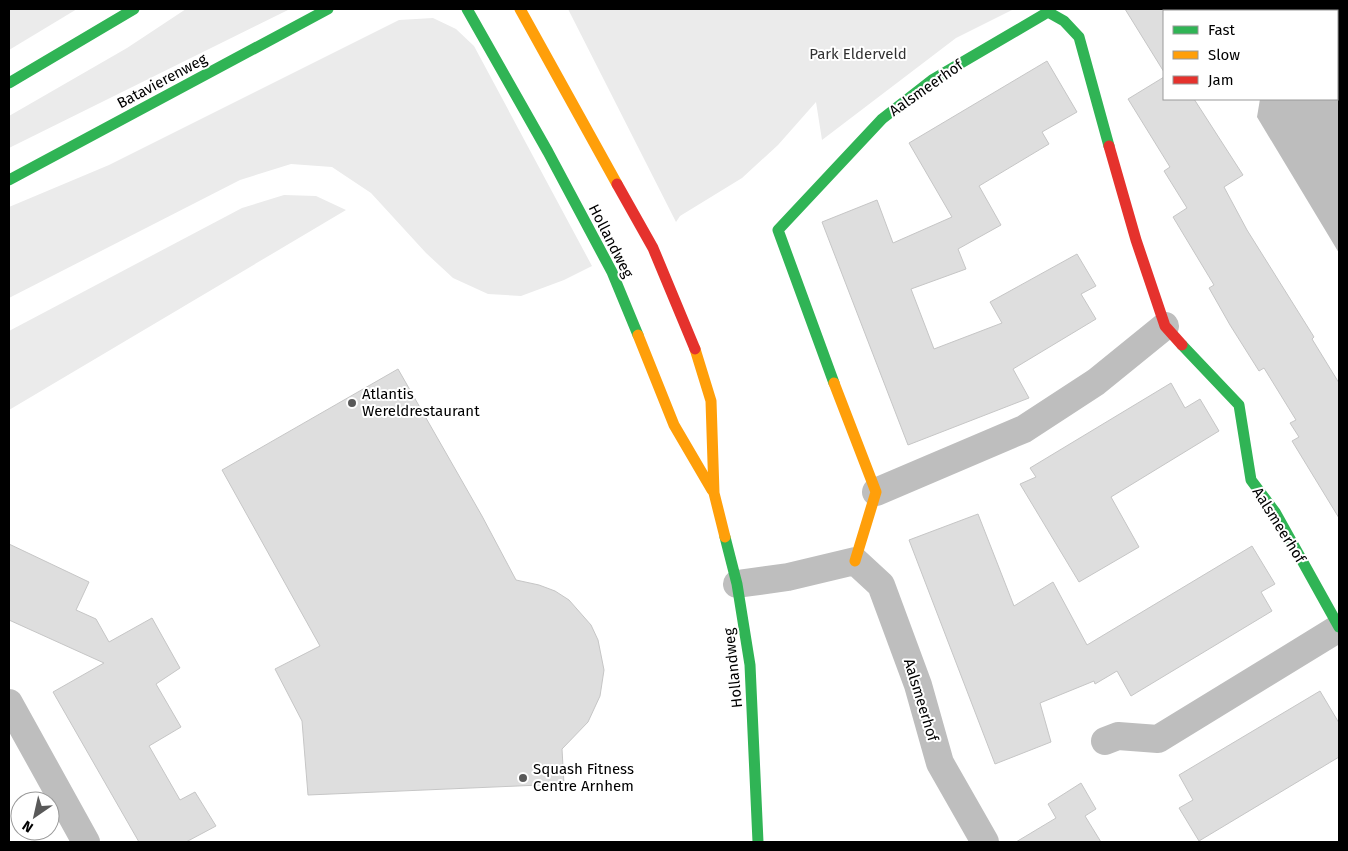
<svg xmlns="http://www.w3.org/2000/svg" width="1348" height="851" font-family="'Fira Sans',sans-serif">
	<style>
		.green { fill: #ebebeb }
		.water { fill: #bdbdbd }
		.building { fill: #dedede; stroke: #c6c6c6 }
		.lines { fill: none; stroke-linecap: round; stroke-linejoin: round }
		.street { stroke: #bebebe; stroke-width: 28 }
		.fast { stroke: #30b455; stroke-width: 11 }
		.slow { stroke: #ff9f0a; stroke-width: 11 }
		.jam { stroke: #e5322d; stroke-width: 11 }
		.poi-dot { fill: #595959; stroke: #fff; stroke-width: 2 }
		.labels { text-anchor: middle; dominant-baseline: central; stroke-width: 4; stroke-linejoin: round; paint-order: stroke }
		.park-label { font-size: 15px; fill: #313131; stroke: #fff }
		.street-label { font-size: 15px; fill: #000; stroke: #fff }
		.poi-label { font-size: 15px; fill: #000; stroke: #fff; text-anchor: start }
	</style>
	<rect width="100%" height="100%" fill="#fff"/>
	<!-- green -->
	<g class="green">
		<path d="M9,9H77L9,50Z"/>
		<path d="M186,9H290L9,148V116L127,48Z"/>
		<path d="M568,9H1014L956,38L822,140L816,102L778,145L742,178L680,216L676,222Z"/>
		<path d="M433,18L456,29L474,46L592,266L564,280L521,296L488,294L453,278L426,253L371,193L332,167L291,164L240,180L9,298V207L109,165L399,20Z"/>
		<path d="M284,195L316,196L346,210L9,410V331L242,208Z"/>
	</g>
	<!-- water -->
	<path class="water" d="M1286,9H1339V253L1257,117L1260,99H1337V11H1285Z"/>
	<!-- building -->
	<g class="building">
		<path d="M1125,9H1164V72Z"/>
		<path d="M1047,61L1077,112L1042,132L1049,144L979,186L1001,225L958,249L966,269L911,289L934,349L1002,323L990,302L1077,254L1096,286L1081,294L1096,319L1013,369L1029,398L908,445L822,222L877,200L893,243L952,217L909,143Z"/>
		<path d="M1164,77V99H1194L1243,175L1224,187L1247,230L1314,337L1312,339L1339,383V518L1292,441L1299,437L1290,423L1296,420L1264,368L1259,371L1230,325L1209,288L1214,285L1173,217L1187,208L1164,171L1170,167L1128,99Z"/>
		<path d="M398,369L482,516L516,580L539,585L555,591L569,600L591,625L598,640L604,670L600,696L588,722L562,749L564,784L308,795L302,721L275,669L320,646L222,470Z"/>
		<path d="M1171,383L1185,408L1200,399L1219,431L1111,497L1139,547L1079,582L1020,484L1036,477L1030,468Z"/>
		<path d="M978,514L1014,606L1053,582L1087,645L1252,546L1275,584L1261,592L1272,611L1131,696L1117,671L1095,684L1094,681L1040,703L1051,742L995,764L909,540Z"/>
		<path d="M9,544L89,582L76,610L96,619L109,642L152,618L180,668L156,684L181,727L149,746L180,800L195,792L216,826L186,842H139L53,692L104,663L9,620Z"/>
		<path d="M1320,691L1339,723V757L1199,841L1179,808L1193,800L1179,775Z"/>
		<path d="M1081,783L1096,809L1085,816L1101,842H1016L1056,818L1048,804Z"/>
	</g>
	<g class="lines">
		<!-- street -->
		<g class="street">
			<path d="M876,492L1024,429L1096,382L1165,326"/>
			<path d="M737,584L788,577L855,561L881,585L918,685L940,763L985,842"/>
			<path d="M9,703L86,842"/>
			<path d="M1105,741L1118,736L1158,739L1339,628"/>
		</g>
		<!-- fast -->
		<g class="fast">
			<path d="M467,9L548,152L612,272L638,335"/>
			<path d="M9,83L134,9"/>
			<path d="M9,180L328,9"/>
			<path d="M1182,345L1239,405L1251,480L1275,512L1339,627"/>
			<path d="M834,383L778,230L882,119L932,80L1048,12L1064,21L1079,37L1109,146"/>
			<path d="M725,537L737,584L750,665L758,842"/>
		</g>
		<!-- slow -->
		<g class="slow">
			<path d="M520,9L617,184"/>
			<path d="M638,335L674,425L712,490"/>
			<path d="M695,349L711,401L714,493L725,537"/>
			<path d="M834,383L876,492L855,561"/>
		</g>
		<!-- jam -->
		<g class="jam">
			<path d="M1109,146L1136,240L1165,326L1182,345"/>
			<path d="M617,184L653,248L695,349"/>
		</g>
	</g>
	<!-- markers -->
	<g class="poi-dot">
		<circle cx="352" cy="403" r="5"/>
		<circle cx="523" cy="778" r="5"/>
	</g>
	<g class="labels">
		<!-- park labels -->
		<g class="park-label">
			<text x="858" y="54">Park Elderveld</text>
		</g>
		<!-- street labels -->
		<g class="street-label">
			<text transform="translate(162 81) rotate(-28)">Batavierenweg</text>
			<text transform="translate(926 88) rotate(-35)">Aalsmeerhof</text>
			<text transform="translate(611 241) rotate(63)">Hollandweg</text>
			<text transform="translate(1279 525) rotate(58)">Aalsmeerhof</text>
			<text transform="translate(733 668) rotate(-96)">Hollandweg</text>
			<text transform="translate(921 700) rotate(73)">Aalsmeerhof</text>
		</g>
		<!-- poi labels -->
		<g class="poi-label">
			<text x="362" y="394">Atlantis<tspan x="362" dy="17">Wereldrestaurant</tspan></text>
			<text x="533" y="769">Squash Fitness<tspan x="533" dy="17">Centre Arnhem</tspan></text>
		</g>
	</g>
	<!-- border -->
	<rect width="1348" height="851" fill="none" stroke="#000000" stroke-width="20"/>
	<!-- legend -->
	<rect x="1163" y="10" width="175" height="90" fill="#ffffff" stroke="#999999"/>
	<rect x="1173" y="26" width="25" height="8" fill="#30b455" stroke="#999999"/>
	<text x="1208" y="35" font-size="15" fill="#000000">Fast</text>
	<rect x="1173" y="51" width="25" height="8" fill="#ff9f0a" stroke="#999999"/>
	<text x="1208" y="60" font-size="15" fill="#000000">Slow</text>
	<rect x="1173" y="76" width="25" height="8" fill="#e5322d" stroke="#999999"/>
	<text x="1208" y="85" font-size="15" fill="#000000">Jam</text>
	<!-- north arrow -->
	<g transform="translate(35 816) rotate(214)"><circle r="24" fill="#ffffff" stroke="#999999"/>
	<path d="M0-4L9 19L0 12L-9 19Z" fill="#595959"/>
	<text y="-8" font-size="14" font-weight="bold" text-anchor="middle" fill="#000000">N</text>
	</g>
</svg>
